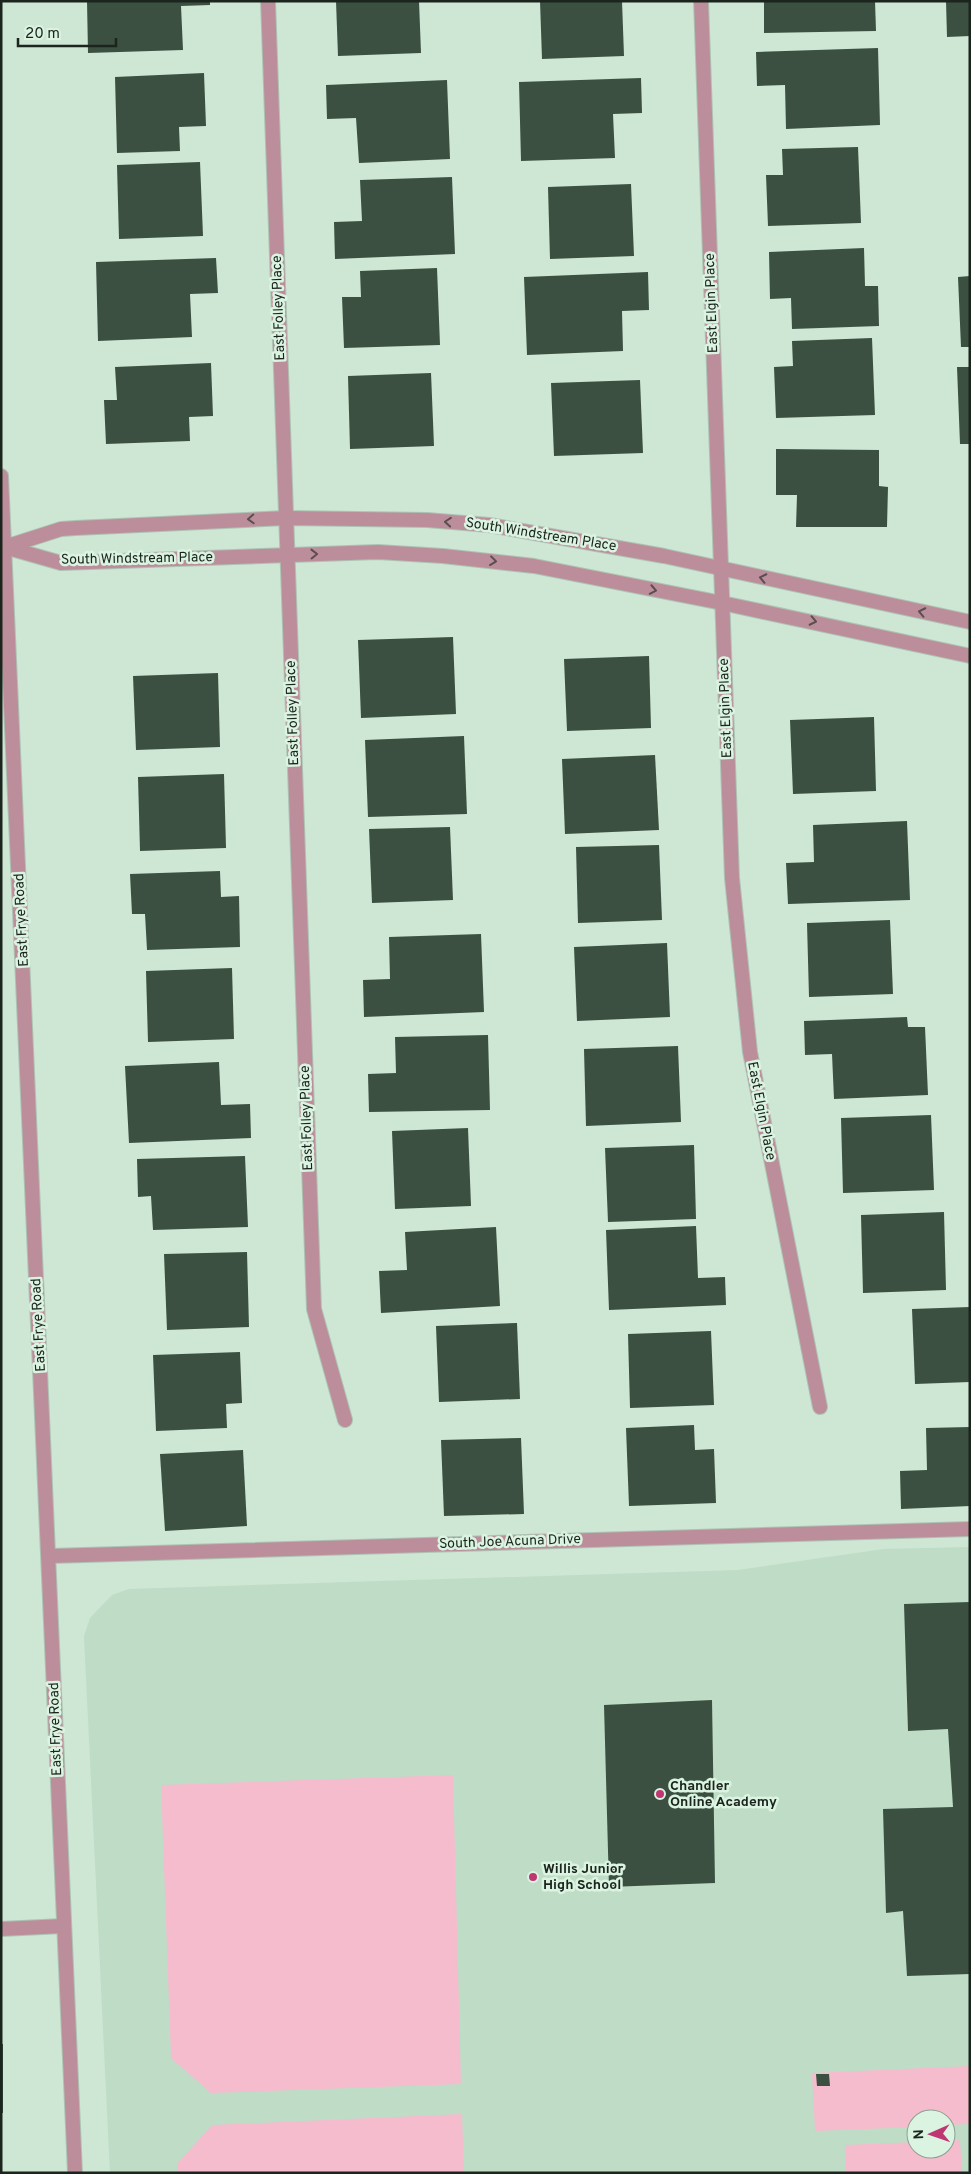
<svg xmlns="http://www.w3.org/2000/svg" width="971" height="2174" font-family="Overpass,sans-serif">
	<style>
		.built { fill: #bedcc6; fill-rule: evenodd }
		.green { fill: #f5bcce }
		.building { fill: #3b5041 }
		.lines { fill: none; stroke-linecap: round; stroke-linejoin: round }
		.service-casing { stroke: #aec3b3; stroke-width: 16 }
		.minor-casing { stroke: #aec3b3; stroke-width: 16 }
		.tertiary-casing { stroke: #aec3b3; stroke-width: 16 }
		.service { stroke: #bc8e9c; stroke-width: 14 }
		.minor { stroke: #bc8e9c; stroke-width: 14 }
		.tertiary { stroke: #bc8e9c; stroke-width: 14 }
		.oneway { stroke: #5b4e50 }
		.poi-dot { fill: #bf3672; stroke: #dbf4e1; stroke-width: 2 }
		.labels { text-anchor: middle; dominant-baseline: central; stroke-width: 5; stroke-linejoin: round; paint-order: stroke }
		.street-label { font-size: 14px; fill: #1b241d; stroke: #dbf4e1 }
		.poi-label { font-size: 14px; font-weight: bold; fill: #1b241d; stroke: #dbf4e1; text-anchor: start }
	</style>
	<rect width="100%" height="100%" fill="#cee6d4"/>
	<!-- built -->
	<path class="built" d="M970,1547V2173H110L84,1636L90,1618L112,1595L129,1589L738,1570L884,1549ZM916,2119H946V2149H916Z"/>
	<!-- green -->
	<g class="green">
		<path d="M453,1775L461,2084L211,2093L171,2058L161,1785Z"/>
		<path d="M970,2066V2124L946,2125V2119H916V2127L815,2131L812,2073Z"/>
		<path d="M462,2114L464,2173H177V2164L212,2125Z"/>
		<path d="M960,2140L962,2173H846L845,2145L916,2142V2149H946V2141Z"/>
	</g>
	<!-- building -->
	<g class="building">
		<path d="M87,1H210V5L181,6L183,50L88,53Z"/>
		<path d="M336,1H419L421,53L338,56Z"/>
		<path d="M540,1H622L624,56L542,59Z"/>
		<path d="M764,1H875L876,31L764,33Z"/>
		<path d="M946,1H970V36L947,37Z"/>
		<path d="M878,48L880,125L786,129L785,85L757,86L756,52Z"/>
		<path d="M204,73L206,126L179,127L180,151L117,153L115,77Z"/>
		<path d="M641,78L642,113L613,114L615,158L521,161L519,82Z"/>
		<path d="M447,80L450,159L359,163L356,118L327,119L326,85Z"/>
		<path d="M858,147L861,223L768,226L766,175H783L782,149Z"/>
		<path d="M200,162L203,236L119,239L117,165Z"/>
		<path d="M452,177L455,254L335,259L334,222L362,221L360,180Z"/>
		<path d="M631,184L634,256L550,259L548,187Z"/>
		<path d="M864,248L865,286H878L879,326L792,329L791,298L770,299L769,252Z"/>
		<path d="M216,258L218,293L190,294L192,337L98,341L96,262Z"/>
		<path d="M437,268L440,345L344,348L342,297H361L360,271Z"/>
		<path d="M648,272L649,310L622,311L623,351L527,355L524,277Z"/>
		<path d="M970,276V347H961L958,277Z"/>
		<path d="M872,338L875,415L776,418L774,367L793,366L792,341Z"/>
		<path d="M211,363L213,416L189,417L190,441L106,444L104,400H117L115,367Z"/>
		<path d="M957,367H970V444H960Z"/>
		<path d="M431,373L434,446L350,449L348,376Z"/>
		<path d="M640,380L643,453L554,456L551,383Z"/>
		<path d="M776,449L879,450V486L888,487L887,527H796L797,495H776Z"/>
		<path d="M453,637L456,714L361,718L358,640Z"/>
		<path d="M649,656L651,728L567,731L564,659Z"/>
		<path d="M218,673L220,747L136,750L133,676Z"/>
		<path d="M874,717L876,791L793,794L790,720Z"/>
		<path d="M464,736L467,814L368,817L365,740Z"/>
		<path d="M655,755L659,830L565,834L562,759Z"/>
		<path d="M224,774L226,848L140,851L138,777Z"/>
		<path d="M907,821L910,900L788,904L786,863L814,862L813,825Z"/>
		<path d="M450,827L453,900L372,903L369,829Z"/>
		<path d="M659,845L662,920L578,923L576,847Z"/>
		<path d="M220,871L221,897L239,896L240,947L147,950L145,914H132L130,874Z"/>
		<path d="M890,920L893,994L809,997L807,923Z"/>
		<path d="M481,934L484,1012L364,1017L363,980L390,979L389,937Z"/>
		<path d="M667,943L670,1017L577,1021L574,947Z"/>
		<path d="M232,968L234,1039L148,1042L146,971Z"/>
		<path d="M907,1017L908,1027H925L928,1095L834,1099L832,1054L805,1055L804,1021Z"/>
		<path d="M488,1035L490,1110L369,1112L368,1074L396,1073L395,1037Z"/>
		<path d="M678,1046L681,1122L586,1126L584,1049Z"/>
		<path d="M219,1062L221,1105L250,1104L251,1138L129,1143L125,1066Z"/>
		<path d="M931,1115L934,1190L843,1193L841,1118Z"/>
		<path d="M468,1128L471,1206L395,1209L392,1131Z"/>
		<path d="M694,1145L696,1219L608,1222L605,1148Z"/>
		<path d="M245,1156L248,1227L153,1230L151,1196L138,1197L137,1159Z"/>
		<path d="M944,1212L946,1290L863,1293L861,1215Z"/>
		<path d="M696,1226L698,1278L725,1277L726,1305L609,1310L606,1230Z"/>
		<path d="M496,1227L500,1306L381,1313L379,1271L407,1270L405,1232Z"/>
		<path d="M247,1252L249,1327L167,1330L164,1254Z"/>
		<path d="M970,1307V1382L915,1384L912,1309Z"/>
		<path d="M517,1323L520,1399L439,1402L436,1326Z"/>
		<path d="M711,1331L714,1405L630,1408L628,1334Z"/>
		<path d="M240,1352L242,1403L226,1404L227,1428L156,1431L153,1355Z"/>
		<path d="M694,1425L695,1450L714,1449L716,1503L629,1506L626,1428Z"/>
		<path d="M970,1427V1506L901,1509L900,1471L927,1470L926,1428Z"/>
		<path d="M521,1438L524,1514L444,1516L441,1440Z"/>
		<path d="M243,1450L247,1526L165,1531L160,1454Z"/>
		<path d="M970,1602V1974L907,1976L903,1911L886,1913L883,1809L953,1807L948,1729L908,1731L904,1604Z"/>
		<path d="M712,1700L715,1883L609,1887L604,1705Z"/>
		<rect x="1" y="2044" width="2" height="69"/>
		<path d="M816,2074H829L830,2086H817Z"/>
	</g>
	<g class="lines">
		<!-- service casing -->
		<g class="service-casing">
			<path id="service" d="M50,1556L970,1529"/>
		</g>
		<!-- minor casing -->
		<g class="minor-casing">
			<g id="minor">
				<path d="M268,1L314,1309L345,1420"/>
				<path d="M701,1L732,878L750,1052L820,1407"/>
				<path d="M5,547L61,529L76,528L286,518L427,520L489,525L664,556L970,622"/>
				<path d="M5,547L61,563L378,552L443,556L534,566L722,603L970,656"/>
				<path d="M1,1929L63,1926"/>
			</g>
		</g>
		<!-- tertiary casing -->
		<g class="tertiary-casing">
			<path id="tertiary" d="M1,476L75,2173"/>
		</g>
		<!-- service -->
		<use href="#service" class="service"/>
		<!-- minor -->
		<use href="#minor" class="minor"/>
		<!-- tertiary -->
		<use href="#tertiary" class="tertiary"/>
	</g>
	<!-- one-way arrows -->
	<defs><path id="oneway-chevron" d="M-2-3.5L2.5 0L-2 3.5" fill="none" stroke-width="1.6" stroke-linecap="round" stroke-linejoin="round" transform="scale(1.25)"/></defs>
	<g class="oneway">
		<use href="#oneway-chevron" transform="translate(251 519) rotate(177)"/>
		<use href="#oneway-chevron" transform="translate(448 522) rotate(-175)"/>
		<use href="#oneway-chevron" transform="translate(314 554) rotate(-1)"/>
		<use href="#oneway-chevron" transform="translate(493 561) rotate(7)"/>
		<use href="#oneway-chevron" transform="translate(763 578) rotate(-168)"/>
		<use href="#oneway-chevron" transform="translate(653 590) rotate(11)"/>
		<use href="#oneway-chevron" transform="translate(922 612) rotate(-168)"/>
		<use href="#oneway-chevron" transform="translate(813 621) rotate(12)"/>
	</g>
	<!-- markers -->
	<g class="poi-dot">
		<circle cx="660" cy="1794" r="5"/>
		<circle cx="533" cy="1877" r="5"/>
	</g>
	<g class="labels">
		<!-- street labels -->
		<g class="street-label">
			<text transform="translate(712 303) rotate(-92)">East Elgin Place</text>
			<text transform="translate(279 308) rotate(-92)">East Folley Place</text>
			<text transform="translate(541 535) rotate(9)">South Windstream Place</text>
			<text transform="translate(137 559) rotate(-1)">South Windstream Place</text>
			<text transform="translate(726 708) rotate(-92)">East Elgin Place</text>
			<text transform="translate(293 713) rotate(-92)">East Folley Place</text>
			<text transform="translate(22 920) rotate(-93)">East Frye Road</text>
			<text transform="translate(761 1111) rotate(79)">East Elgin Place</text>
			<text transform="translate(307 1118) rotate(-92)">East Folley Place</text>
			<text transform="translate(39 1325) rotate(-93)">East Frye Road</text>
			<text transform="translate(510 1542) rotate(-2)">South Joe Acuna Drive</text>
			<text transform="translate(56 1729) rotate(-92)">East Frye Road</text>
		</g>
		<!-- poi labels -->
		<g class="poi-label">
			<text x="670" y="1786">Chandler<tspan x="670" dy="16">Online Academy</tspan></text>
			<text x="543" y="1869">Willis Junior<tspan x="543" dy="16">High School</tspan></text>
		</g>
	</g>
	<!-- border -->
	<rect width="971" height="2174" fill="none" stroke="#1b241d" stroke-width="5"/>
	<!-- north arrow -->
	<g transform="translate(931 2134) rotate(268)"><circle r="24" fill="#dbf4e1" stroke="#8ea193"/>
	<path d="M0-4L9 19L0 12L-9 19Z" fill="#bf3672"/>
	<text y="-8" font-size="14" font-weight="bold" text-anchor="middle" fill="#1b241d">N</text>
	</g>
	<!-- scale -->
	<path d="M18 38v8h98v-8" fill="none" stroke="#1b241d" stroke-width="2.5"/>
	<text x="25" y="38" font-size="15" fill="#1b241d" stroke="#dbf4e1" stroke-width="4" paint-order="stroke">20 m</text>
</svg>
